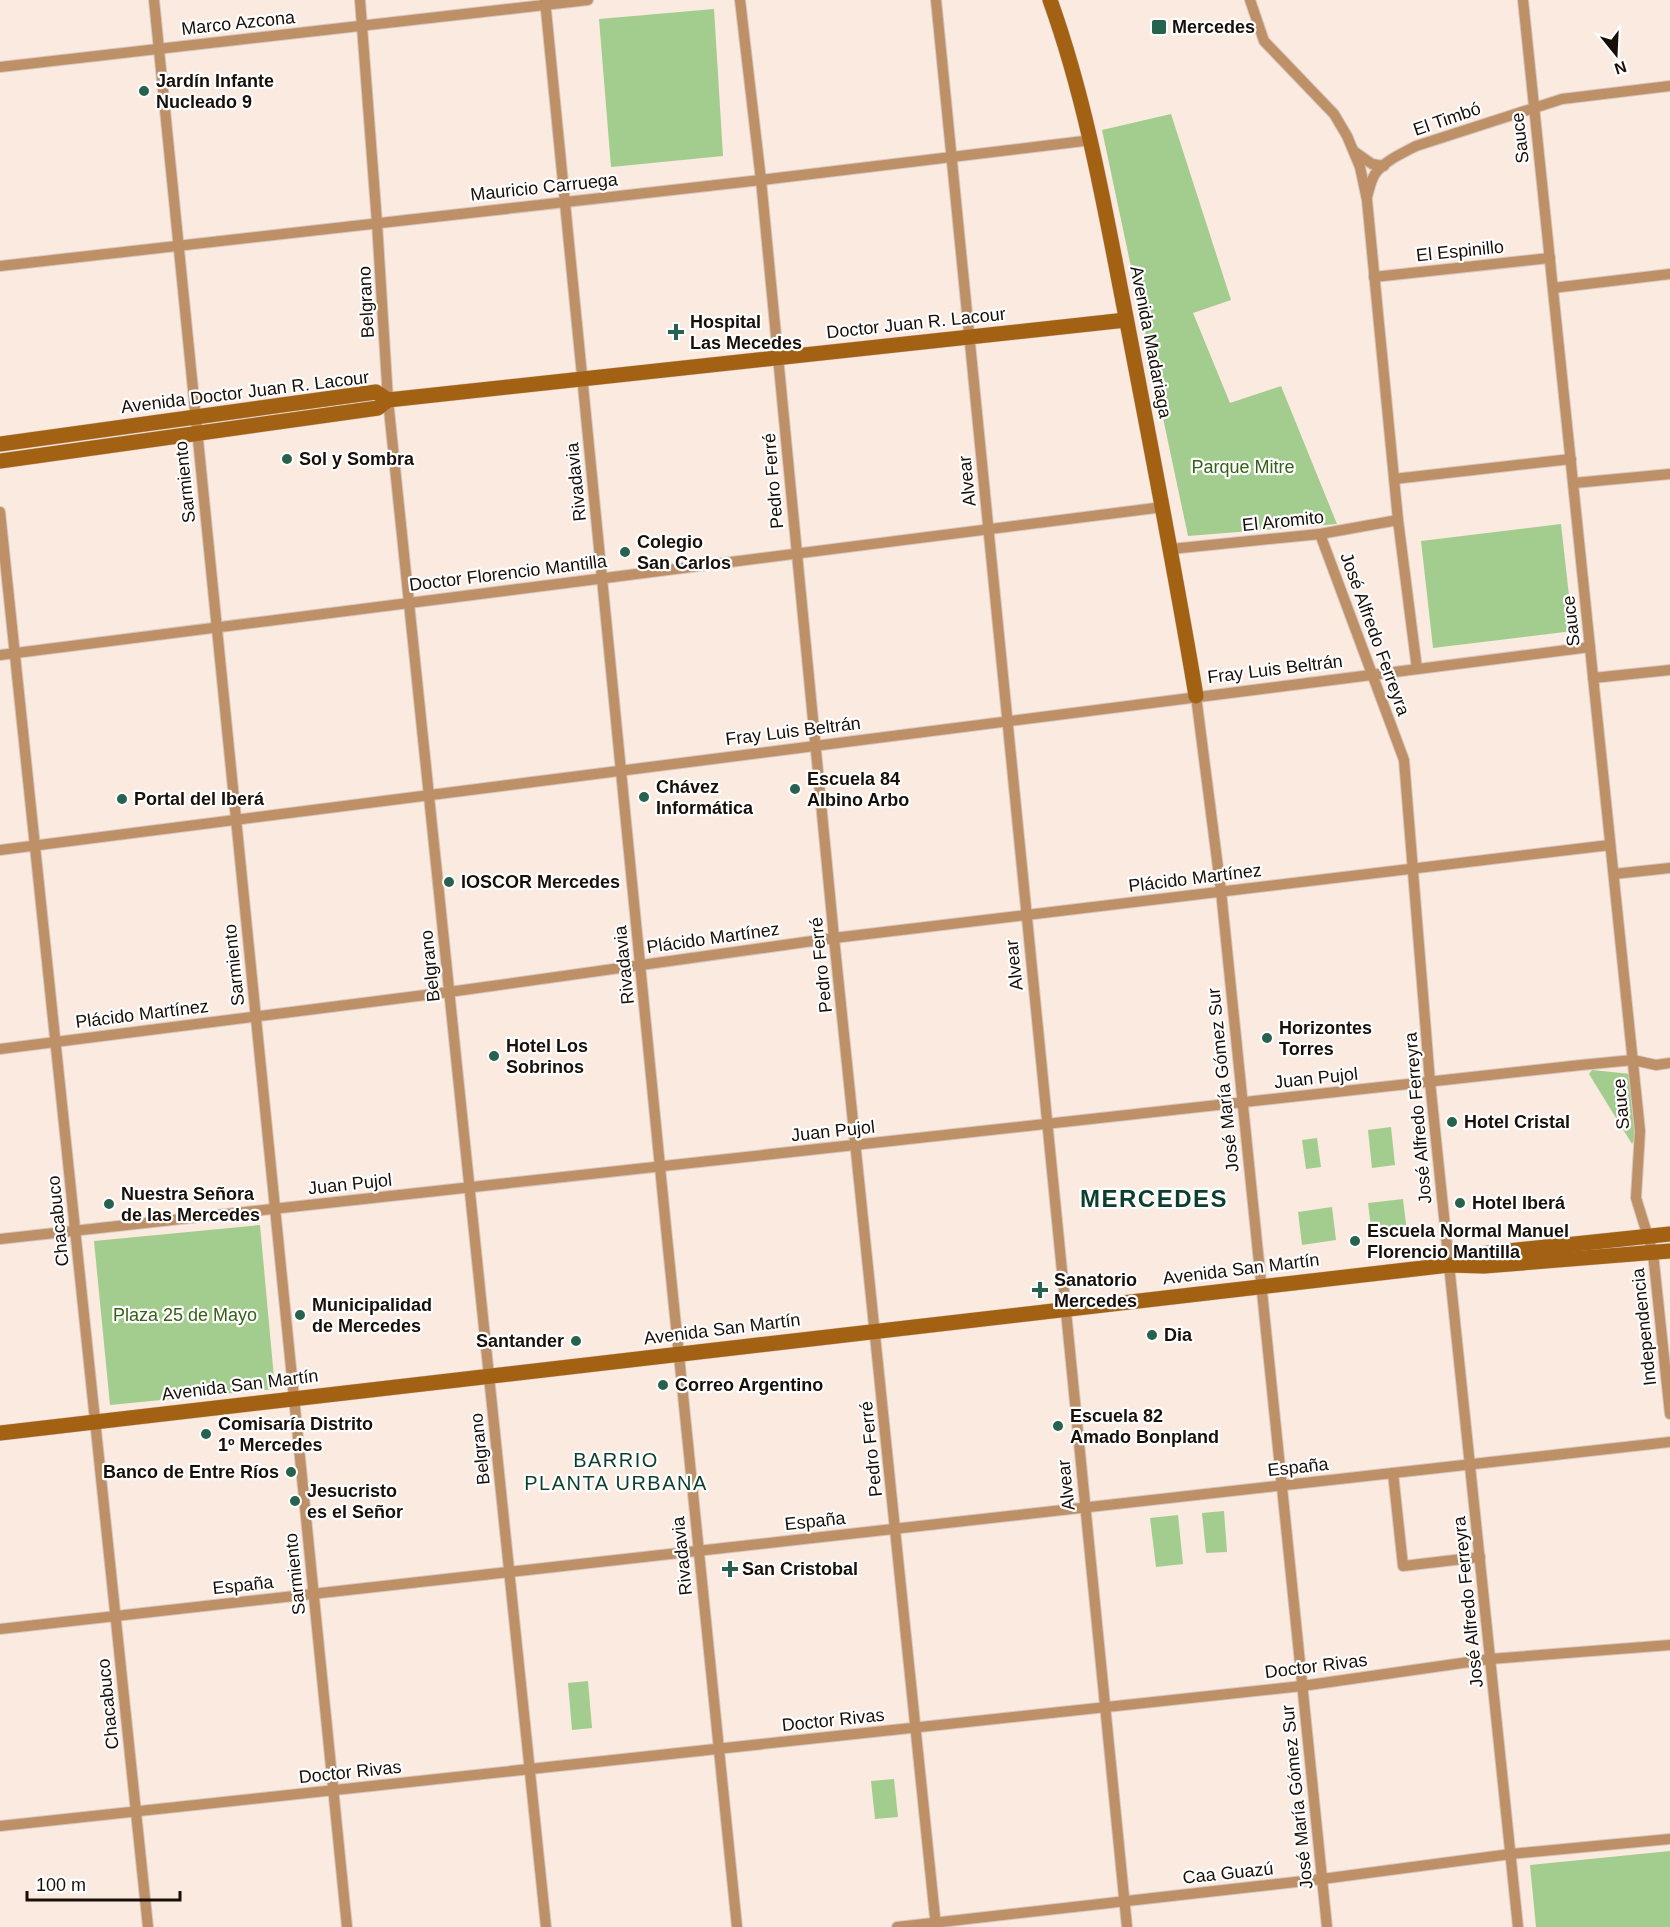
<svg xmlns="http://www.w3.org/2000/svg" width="1670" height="1927" font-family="Arial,sans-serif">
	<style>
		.green { fill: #a3cd8e }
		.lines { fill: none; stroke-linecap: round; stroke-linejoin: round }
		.street-casing { stroke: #d7c7be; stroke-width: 12 }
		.secondary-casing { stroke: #d7c7be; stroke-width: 16 }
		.street { stroke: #be9067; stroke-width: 10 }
		.secondary { stroke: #a36114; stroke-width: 15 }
		.poi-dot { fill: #26624d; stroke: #fff; stroke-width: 2 }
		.labels { text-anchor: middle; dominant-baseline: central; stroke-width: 4.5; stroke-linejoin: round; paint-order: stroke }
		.street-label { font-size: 18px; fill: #180f09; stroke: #fff }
		.poi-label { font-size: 18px; font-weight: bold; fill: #180f09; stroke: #fff; text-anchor: start }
		.park-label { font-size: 18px; fill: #346114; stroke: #fff }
		.neighbourhood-label { font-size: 20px; letter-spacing: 1.5px; fill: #0d3f2f; stroke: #fff }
		.district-label { font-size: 24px; font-weight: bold; letter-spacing: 1.5px; fill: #0d3f2f; stroke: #fff }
	</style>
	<rect width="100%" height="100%" fill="#fbeae0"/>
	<!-- green -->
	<g class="green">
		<path d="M714,9L723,156L611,167L599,19Z"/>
		<path d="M1171,114L1231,300L1193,313L1230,403L1281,386L1337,524L1188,536L1102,130Z"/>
		<path d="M1561,524L1573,631L1433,648L1421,541Z"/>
		<path d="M1592,1070L1631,1074L1639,1131L1632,1144L1589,1074Z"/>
		<path d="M1391,1127L1395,1165L1372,1168L1368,1130Z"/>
		<path d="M1317,1138L1321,1167L1306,1169L1302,1140Z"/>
		<path d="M1403,1199L1407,1232L1372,1236L1368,1203Z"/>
		<path d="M1332,1207L1336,1240L1302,1245L1298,1212Z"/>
		<path d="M260,1225L275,1389L110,1405L94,1241Z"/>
		<path d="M1224,1511L1227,1552L1206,1553L1202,1513Z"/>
		<path d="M1178,1515L1183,1564L1156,1567L1150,1518Z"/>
		<path d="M588,1681L592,1728L572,1730L568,1683Z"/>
		<path d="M894,1779L898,1817L875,1819L871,1781Z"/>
		<path d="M1670,1851V1927H1536L1530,1865Z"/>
	</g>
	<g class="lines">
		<!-- street casing -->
		<g class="street-casing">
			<g id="street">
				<path d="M154,0L347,1927"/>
				<path d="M360,0L377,223L388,400L546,1927"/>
				<path d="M545,0C609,642 670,1285 737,1927"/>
				<path d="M740,0L761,180L834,938L936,1927"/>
				<path d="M936,0L1127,1927"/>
				<path d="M1250,0L1264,41L1334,114L1347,136L1360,167L1367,200L1398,520L1417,669"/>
				<path d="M1523,0L1640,1131L1636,1198L1653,1253L1670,1414"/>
				<path d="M0,67L588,0"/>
				<path d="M1355,152L1372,164L1384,166"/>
				<path d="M1367,197C1369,190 1371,180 1375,174C1384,161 1403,153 1416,146L1562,99L1670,86"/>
				<path d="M0,266L761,180L1092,140"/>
				<path d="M1374,277L1550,258"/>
				<path d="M1553,288L1670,274"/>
				<path d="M1394,479L1571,459"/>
				<path d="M1574,483L1670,474"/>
				<path d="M0,512L148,1927"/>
				<path d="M1320,534L1404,760L1430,1082L1518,1927"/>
				<path d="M1171,549L1320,534L1398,520"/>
				<path d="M0,655L1163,507"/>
				<path d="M1593,678L1670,670"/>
				<path d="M1196,696L1221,891L1327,1927"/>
				<path d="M0,850L1590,647"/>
				<path d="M1614,874L1670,868"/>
				<path d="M0,1049L449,992L834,938L1610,845"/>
				<path d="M0,1239L1581,1065L1633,1060L1656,1065L1670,1063"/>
				<path d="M1393,1473L1403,1566L1480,1557"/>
				<path d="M0,1629L1670,1442"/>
				<path d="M0,1826L1302,1686L1490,1659L1670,1645"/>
				<path d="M897,1927L1322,1879L1511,1854L1670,1839"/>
			</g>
		</g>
		<!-- secondary casing -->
		<g class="secondary-casing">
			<g id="secondary">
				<path d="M1050,0C1087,103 1105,210 1126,317C1150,443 1175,569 1196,696"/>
				<path d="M388,400L1126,320"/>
				<path d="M0,444L376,392L388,400"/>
				<path d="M0,461L378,408L388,400"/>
				<path d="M1458,1262L1480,1254L1670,1234"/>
				<path d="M0,1433L1449,1265L1484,1266L1670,1251"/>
			</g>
		</g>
		<!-- street -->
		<use href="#street" class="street"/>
		<!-- secondary -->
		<use href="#secondary" class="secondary"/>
	</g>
	<!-- markers -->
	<g class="poi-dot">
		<rect x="1151" y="19" width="16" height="16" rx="3"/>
		<circle cx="144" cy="91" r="6"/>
		<path d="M673 323h6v6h6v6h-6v6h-6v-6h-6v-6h6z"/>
		<circle cx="287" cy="459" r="6"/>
		<circle cx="625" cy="552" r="6"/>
		<circle cx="795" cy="789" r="6"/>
		<circle cx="644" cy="797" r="6"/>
		<circle cx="122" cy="799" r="6"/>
		<circle cx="449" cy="882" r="6"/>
		<circle cx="1267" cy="1038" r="6"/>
		<circle cx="494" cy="1056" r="6"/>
		<circle cx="1452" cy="1122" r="6"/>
		<circle cx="1460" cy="1203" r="6"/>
		<circle cx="109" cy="1204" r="6"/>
		<circle cx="1355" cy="1241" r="6"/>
		<path d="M1037 1281h6v6h6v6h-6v6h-6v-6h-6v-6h6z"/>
		<circle cx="300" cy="1315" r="6"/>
		<circle cx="1152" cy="1335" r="6"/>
		<circle cx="576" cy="1341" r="6"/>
		<circle cx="663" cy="1385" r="6"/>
		<circle cx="1058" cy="1426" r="6"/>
		<circle cx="206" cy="1434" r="6"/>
		<circle cx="291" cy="1472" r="6"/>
		<circle cx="295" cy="1501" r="6"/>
		<path d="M727 1560h6v6h6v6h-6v6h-6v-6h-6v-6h6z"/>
	</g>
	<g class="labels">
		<!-- street labels -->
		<g class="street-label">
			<text transform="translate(238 23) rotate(-6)">Marco Azcona</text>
			<text transform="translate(1447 119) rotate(-19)">El Timbó</text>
			<text transform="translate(1520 138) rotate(-96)">Sauce</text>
			<text transform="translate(544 187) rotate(-6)">Mauricio Carruega</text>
			<text transform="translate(1460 251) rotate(-6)">El Espinillo</text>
			<text transform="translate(366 302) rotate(-93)">Belgrano</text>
			<text transform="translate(916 323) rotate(-6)">Doctor Juan R. Lacour</text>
			<text transform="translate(1151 342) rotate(79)">Avenida Madariaga</text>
			<text transform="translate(245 392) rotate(-7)">Avenida Doctor Juan R. Lacour</text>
			<text transform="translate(773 481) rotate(-95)">Pedro Ferré</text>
			<text transform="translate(967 481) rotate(-96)">Alvear</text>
			<text transform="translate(185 482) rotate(-96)">Sarmiento</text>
			<text transform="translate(576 482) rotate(-96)">Rivadavia</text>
			<text transform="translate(1283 521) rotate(-6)">El Aromito</text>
			<text transform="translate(508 573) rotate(-7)">Doctor Florencio Mantilla</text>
			<text transform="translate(1571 621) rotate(-96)">Sauce</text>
			<text transform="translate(1375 634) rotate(70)">José Alfredo Ferreyra</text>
			<text transform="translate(1275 669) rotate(-7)">Fray Luis Beltrán</text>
			<text transform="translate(793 731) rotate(-7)">Fray Luis Beltrán</text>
			<text transform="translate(1195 878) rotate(-7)">Plácido Martínez</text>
			<text transform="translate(713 938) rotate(-8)">Plácido Martínez</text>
			<text transform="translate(234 965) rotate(-96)">Sarmiento</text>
			<text transform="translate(624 965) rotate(-96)">Rivadavia</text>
			<text transform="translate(821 965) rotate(-96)">Pedro Ferré</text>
			<text transform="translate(1014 965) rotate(-96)">Alvear</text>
			<text transform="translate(430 966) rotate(-96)">Belgrano</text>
			<text transform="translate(142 1014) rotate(-7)">Plácido Martínez</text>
			<text transform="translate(1316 1078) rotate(-6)">Juan Pujol</text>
			<text transform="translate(1223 1080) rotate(-96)">José María Gómez Sur</text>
			<text transform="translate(1621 1104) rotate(-95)">Sauce</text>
			<text transform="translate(1418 1118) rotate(-95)">José Alfredo Ferreyra</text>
			<text transform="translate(833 1131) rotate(-6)">Juan Pujol</text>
			<text transform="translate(350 1184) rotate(-6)">Juan Pujol</text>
			<text transform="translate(58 1221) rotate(-96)">Chacabuco</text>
			<text transform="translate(1241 1269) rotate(-7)">Avenida San Martín</text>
			<text transform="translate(1644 1327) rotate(-96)">Independencia</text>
			<text transform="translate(722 1329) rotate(-7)">Avenida San Martín</text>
			<text transform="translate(240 1385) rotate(-7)">Avenida San Martín</text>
			<text transform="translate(480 1449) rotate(-96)">Belgrano</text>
			<text transform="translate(871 1449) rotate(-96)">Pedro Ferré</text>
			<text transform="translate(1298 1467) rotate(-6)">España</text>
			<text transform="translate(1066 1485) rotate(-96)">Alvear</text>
			<text transform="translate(815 1521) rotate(-6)">España</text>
			<text transform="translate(682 1556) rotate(-96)">Rivadavia</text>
			<text transform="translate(295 1574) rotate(-96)">Sarmiento</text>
			<text transform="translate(243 1585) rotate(-6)">España</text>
			<text transform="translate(1468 1602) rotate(-96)">José Alfredo Ferreyra</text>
			<text transform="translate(1316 1666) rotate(-7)">Doctor Rivas</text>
			<text transform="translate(108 1704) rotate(-96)">Chacabuco</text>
			<text transform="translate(833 1720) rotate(-6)">Doctor Rivas</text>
			<text transform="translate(350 1772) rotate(-6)">Doctor Rivas</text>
			<text transform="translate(1297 1797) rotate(-96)">José María Gómez Sur</text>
			<text transform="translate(1228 1873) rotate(-6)">Caa Guazú</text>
		</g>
		<!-- poi labels -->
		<g class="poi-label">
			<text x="1172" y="27">Mercedes</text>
			<text x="156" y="81">Jardín Infante<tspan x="156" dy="21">Nucleado 9</tspan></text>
			<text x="690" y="322">Hospital<tspan x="690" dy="21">Las Mecedes</tspan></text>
			<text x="299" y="459">Sol y Sombra</text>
			<text x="637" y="542">Colegio<tspan x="637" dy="21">San Carlos</tspan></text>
			<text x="807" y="779">Escuela 84<tspan x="807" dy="21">Albino Arbo</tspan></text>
			<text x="656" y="787">Chávez<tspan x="656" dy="21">Informática</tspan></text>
			<text x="134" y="799">Portal del Iberá</text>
			<text x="461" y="882">IOSCOR Mercedes</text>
			<text x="1279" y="1028">Horizontes<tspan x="1279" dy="21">Torres</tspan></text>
			<text x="506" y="1046">Hotel Los<tspan x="506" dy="21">Sobrinos</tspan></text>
			<text x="1464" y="1122">Hotel Cristal</text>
			<text x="121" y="1194">Nuestra Señora<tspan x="121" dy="21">de las Mercedes</tspan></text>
			<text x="1472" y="1203">Hotel Iberá</text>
			<text x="1367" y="1231">Escuela Normal Manuel<tspan x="1367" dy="21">Florencio Mantilla</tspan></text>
			<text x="1054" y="1280">Sanatorio<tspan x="1054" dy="21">Mercedes</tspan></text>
			<text x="312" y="1305">Municipalidad<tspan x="312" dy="21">de Mercedes</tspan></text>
			<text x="1164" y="1335">Dia</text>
			<text x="564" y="1341" text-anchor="end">Santander</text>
			<text x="675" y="1385">Correo Argentino</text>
			<text x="1070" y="1416">Escuela 82<tspan x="1070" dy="21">Amado Bonpland</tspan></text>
			<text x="218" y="1424">Comisaría Distrito<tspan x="218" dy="21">1º Mercedes</tspan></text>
			<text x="279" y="1472" text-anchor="end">Banco de Entre Ríos</text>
			<text x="307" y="1491">Jesucristo<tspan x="307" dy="21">es el Señor</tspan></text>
			<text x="742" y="1569">San Cristobal</text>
		</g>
		<!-- park labels -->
		<g class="park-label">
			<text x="1243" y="467">Parque Mitre</text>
			<text x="185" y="1315">Plaza 25 de Mayo</text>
		</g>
		<!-- neighbourhood labels -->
		<g class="neighbourhood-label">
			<text x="616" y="1460">BARRIO<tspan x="616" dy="23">PLANTA URBANA</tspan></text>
		</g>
		<!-- district labels -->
		<g class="district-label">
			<text x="1154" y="1198">MERCEDES</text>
		</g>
	</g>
	<!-- north arrow -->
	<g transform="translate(1616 54) rotate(162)" stroke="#ffffff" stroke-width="4.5" paint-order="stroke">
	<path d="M0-4.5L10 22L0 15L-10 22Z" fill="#180f09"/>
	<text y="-9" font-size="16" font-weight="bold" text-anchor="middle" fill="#180f09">N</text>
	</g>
	<!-- scale -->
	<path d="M27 1891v9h153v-9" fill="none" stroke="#180f09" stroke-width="3"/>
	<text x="36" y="1891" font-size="18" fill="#180f09" stroke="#ffffff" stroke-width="4.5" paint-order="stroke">100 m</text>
</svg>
